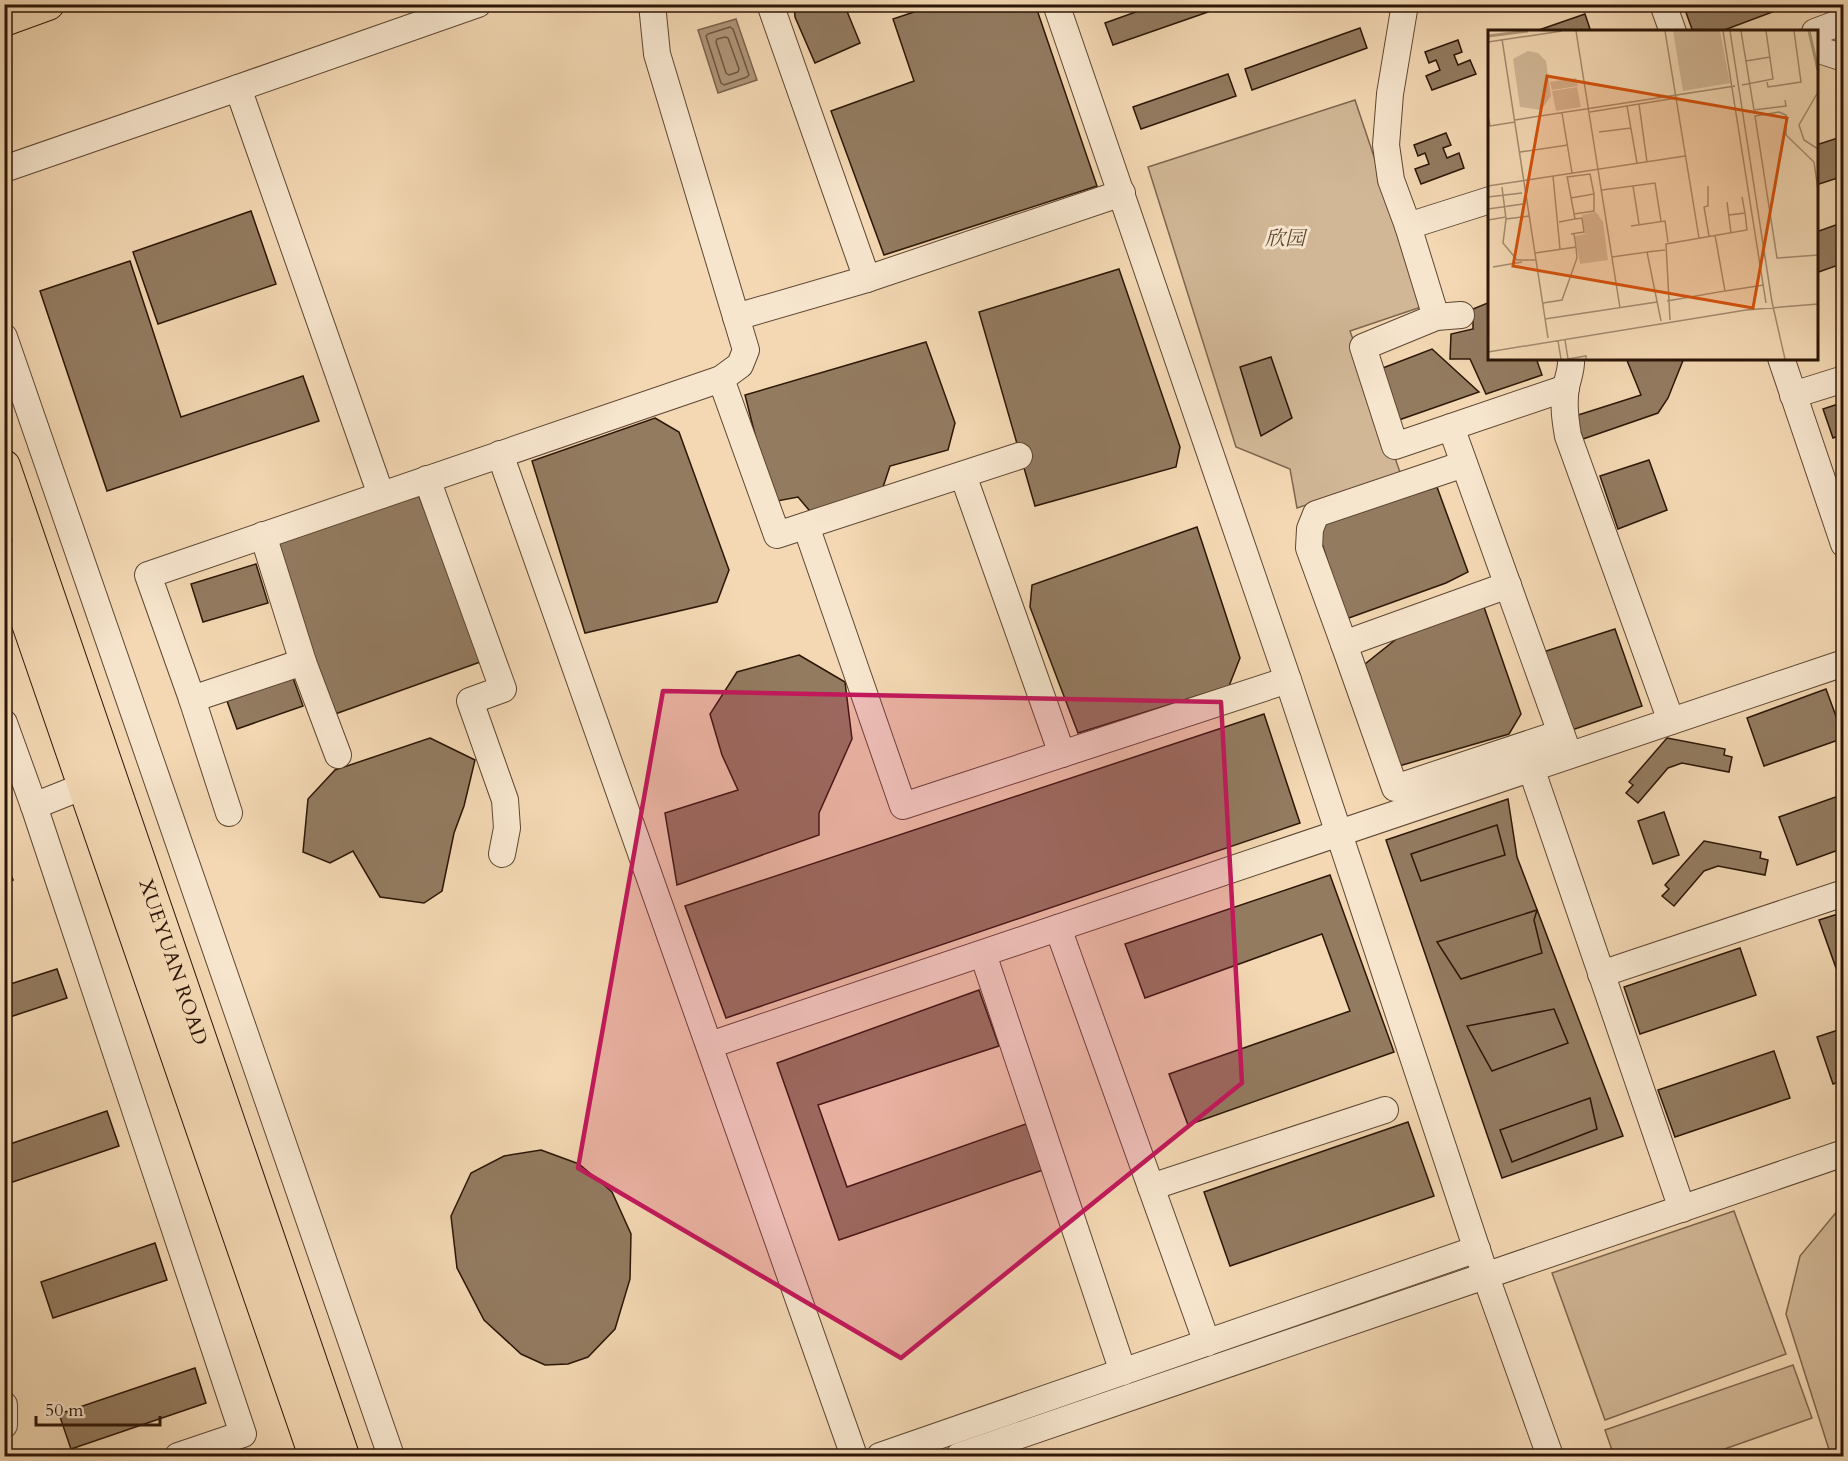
<svg xmlns="http://www.w3.org/2000/svg" width="1848" height="1461" font-family="Cardo,'Noto Serif SC',serif">
	<style>
		.green { fill: #d1b796; stroke: #7e664e; stroke-width: 1.5 }
		.water { fill: #af9679; stroke: #7b634b; stroke-width: 1.5 }
		.lines { fill: none; stroke-linecap: round; stroke-linejoin: round }
		.shore { stroke: #6e5640; stroke-width: 1.5 }
		.building { fill: #937b60; stroke: #2c1607; stroke-width: 1.5 }
		.minor-casing { stroke: #5e4632; stroke-width: 28 }
		.major-casing { stroke: #2c1607; stroke-width: 34 }
		.minor { stroke: #f7e6ce; stroke-width: 26 }
		.major { stroke: #f3d8b3; stroke-width: 32 }
		.marked { fill: #c2185b; fill-opacity: 0.2; stroke: #c2185b; stroke-width: 4.5; stroke-linejoin: round }
		.labels { text-anchor: middle; dominant-baseline: central; stroke-width: 6; stroke-linejoin: round; paint-order: stroke }
		.park-label { font-size: 20px; font-style: italic; fill: #5e4632; stroke: #f7e6ce }
		.street-label { font-size: 20px; fill: #2c1607; stroke: #f7e6ce }
		.inset-river { fill: none; stroke: #af9679; stroke-width: 3 }
		.inset-road { fill: none; stroke: #a38a6e; stroke-width: 1.5 }
		.view { fill: #d5520c; fill-opacity: 0.15; stroke: #d5520c; stroke-width: 3 }
		.inset-edge { fill: none; stroke: #2c1607; stroke-width: 3 }
	</style>
	<rect width="100%" height="100%" fill="#f3d8b3"/>
	<filter id="stains"><feTurbulence type="fractalNoise" baseFrequency=".00333" numOctaves="4"/><feColorMatrix values="0 0 0 0 .2 0 0 0 0 .09 0 0 0 0 .02 0 0 0 .5 -.17"/></filter>
	<radialGradient id="worn" r=".72"><stop offset=".6" stop-color="#630" stop-opacity="0"/><stop offset="1" stop-color="#630" stop-opacity=".3"/></radialGradient>
	<!-- green -->
	<g class="green">
		<path d="M1355,100L1424,306L1350,331L1400,472L1383,480L1297,508L1290,469L1236,447L1148,167Z"/>
		<path d="M1843,1204L1844,1456H1831L1786,1314L1800,1256Z"/>
		<path d="M1734,1211L1786,1354L1605,1420L1552,1273Z"/>
		<path d="M1793,1365L1812,1418L1705,1456H1614L1605,1430Z"/>
	</g>
	<!-- water -->
	<path class="water" d="M736,19L757,80L718,93L698,30Z"/>
	<g class="lines">
		<!-- shore -->
		<g class="shore">
			<path d="M730,27L733,29L749,75L747,77L724,85L721,83L706,36L708,34Z"/>
			<path d="M725,37L728,38L739,69L738,72L729,75L726,73L716,42L717,39Z"/>
		</g>
	</g>
	<!-- building -->
	<g class="building">
		<path d="M794,4H844L860,43L815,63L795,17Z"/>
		<path d="M938,4H1035L1097,186L884,255L831,111L914,81L893,19Z"/>
		<path d="M1158,4H1206L1208,12L1113,45L1105,23Z"/>
		<path d="M1683,4H1773L1775,11L1719,32H1693Z"/>
		<path d="M1585,14L1591,32H1533Z"/>
		<path d="M1360,28L1367,48L1252,90L1245,69Z"/>
		<path d="M1458,40L1462,52L1454,55L1458,65L1470,60L1476,74L1432,90L1426,76L1440,70L1436,60L1429,63L1425,52Z"/>
		<path d="M1228,74L1236,96L1141,129L1133,107Z"/>
		<path d="M1446,133L1451,145L1443,148L1447,158L1459,153L1464,168L1421,184L1415,169L1429,164L1425,153L1418,156L1414,145Z"/>
		<path d="M1844,136V176L1816,185V145Z"/>
		<path d="M251,211L276,284L158,324L133,252Z"/>
		<path d="M1844,222V263L1816,273V232Z"/>
		<path d="M130,261L181,417L303,376L319,421L107,491L40,291Z"/>
		<path d="M1119,269L1180,447L1176,467L1035,506L979,312Z"/>
		<path d="M1490,302V358H1536L1542,375L1486,394L1470,359H1450L1451,334L1473,329V309Z"/>
		<path d="M926,342L955,423L948,450L890,466L878,502L814,516L798,497L772,502L745,395Z"/>
		<path d="M1432,349L1479,392L1396,421L1375,371Z"/>
		<path d="M1271,357L1292,418L1261,436L1240,367Z"/>
		<path d="M1626,358H1684L1668,398L1658,413L1583,439L1575,416L1641,395Z"/>
		<path d="M1844,402V434L1833,438L1823,409Z"/>
		<path d="M655,418L679,432L729,570L717,602L585,633L532,461Z"/>
		<path d="M1649,460L1667,510L1618,529L1600,476Z"/>
		<path d="M1437,487L1468,572L1446,583L1346,619L1316,525Z"/>
		<path d="M419,496L483,661L324,718L274,542Z"/>
		<path d="M1197,527L1240,658L1229,686L1078,733L1030,607L1032,585Z"/>
		<path d="M256,564L268,603L203,622L191,584Z"/>
		<path d="M1484,607L1521,714L1509,734L1399,766L1365,664L1409,629Z"/>
		<path d="M1615,629L1642,706L1566,732L1540,653Z"/>
		<path d="M799,655L845,682L852,739L819,813V835L677,885L665,813L738,790L722,755L710,714L737,672Z"/>
		<path d="M293,678L303,706L237,729L227,701Z"/>
		<path d="M1826,689L1844,738L1764,766L1747,718Z"/>
		<path d="M1264,714L1300,823L726,1018L685,906Z"/>
		<path d="M430,738L475,760L464,806L454,833L442,891L424,903L380,897L353,851L330,863L303,852L308,799L335,770Z"/>
		<path d="M1667,738L1725,749L1724,755L1732,757L1729,772L1682,763L1668,768L1638,803L1626,793L1633,785L1629,782Z"/>
		<path d="M1844,794V848L1797,865L1779,817Z"/>
		<path d="M1508,799L1517,857L1623,1136L1502,1178L1386,840Z"/>
		<path d="M1664,812L1679,855L1653,864L1638,821Z"/>
		<path d="M1497,825L1505,855L1421,881L1411,854Z"/>
		<path d="M1704,841L1761,852L1760,858L1768,860L1765,875L1718,866L1704,871L1674,906L1662,896L1669,889L1665,885Z"/>
		<path d="M4,856L13,880L4,883Z"/>
		<path d="M1330,875L1394,1052L1188,1125L1169,1074L1350,1011L1322,934L1145,998L1125,944Z"/>
		<path d="M1537,910L1534,920L1542,953L1461,979L1437,942Z"/>
		<path d="M1844,912V966L1836,968L1819,920Z"/>
		<path d="M1740,948L1756,995L1640,1034L1624,987Z"/>
		<path d="M57,969L67,998L4,1019V986Z"/>
		<path d="M979,990L999,1046L818,1105L847,1187L1026,1124L1043,1170L839,1240L777,1063Z"/>
		<path d="M1554,1009L1568,1043L1492,1071L1467,1026Z"/>
		<path d="M1844,1028V1080L1833,1084L1817,1037Z"/>
		<path d="M1774,1051L1790,1098L1675,1137L1658,1090Z"/>
		<path d="M1590,1098L1597,1129L1512,1162L1500,1130Z"/>
		<path d="M107,1111L119,1146L4,1185V1146Z"/>
		<path d="M1408,1122L1434,1196L1230,1266L1204,1192Z"/>
		<path d="M541,1150L579,1164L612,1192L631,1234L630,1279L615,1329L588,1357L568,1364L545,1365L521,1354L484,1320L457,1268L451,1216L471,1173L504,1156Z"/>
		<path d="M155,1243L167,1280L53,1318L41,1282Z"/>
		<path d="M195,1368L206,1403L71,1449L59,1414Z"/>
	</g>
	<g class="lines">
		<!-- minor casing -->
		<g class="minor-casing">
			<g id="minor">
				<path d="M770,4L867,279L1122,193"/>
				<path d="M1056,4L1288,680L1486,1277L1550,1456"/>
				<path d="M1405,4L1390,94L1386,145L1391,180L1408,226"/>
				<path d="M1663,4L1673,32"/>
				<path d="M1815,32L1844,21"/>
				<path d="M1816,49L1844,58"/>
				<path d="M4,169L238,88"/>
				<path d="M736,317L867,279"/>
				<path d="M1436,317L1408,226L1490,200"/>
				<path d="M4,337L391,1456"/>
				<path d="M1571,358C1572,369 1568,377 1566,387C1563,404 1565,419 1568,436L1671,721"/>
				<path d="M1781,358L1844,544"/>
				<path d="M721,379L777,535L1019,456"/>
				<path d="M1793,395L1844,379"/>
				<path d="M1451,427L1395,446L1363,347L1436,317L1461,315"/>
				<path d="M500,454L854,1456"/>
				<path d="M963,475L1062,754"/>
				<path d="M427,479L503,689L470,701L505,800L507,828L502,854"/>
				<path d="M381,495L238,88L478,4"/>
				<path d="M806,526L903,806L1288,680"/>
				<path d="M263,535L303,662L338,755"/>
				<path d="M1508,585L1344,644L1395,788L1561,733"/>
				<path d="M1344,644L1309,548L1310,529L1316,514L1464,464"/>
				<path d="M192,699L148,575L721,379L740,365L746,350L657,54L652,4"/>
				<path d="M4,723L34,806L243,1434L178,1456"/>
				<path d="M1566,747L1451,427L1566,388"/>
				<path d="M1531,768L1682,1209"/>
				<path d="M34,806L84,786"/>
				<path d="M229,813L192,699L303,662"/>
				<path d="M1058,928L1207,1343"/>
				<path d="M983,954L1123,1372"/>
				<path d="M1601,974L1844,893"/>
				<path d="M710,1045L1844,663"/>
				<path d="M1151,1187L1385,1110"/>
				<path d="M4,1405V1425"/>
				<path d="M880,1456L1477,1249"/>
				<path d="M959,1456L1844,1153"/>
			</g>
		</g>
		<!-- major casing -->
		<g class="major-casing">
			<g id="major">
				<path d="M4,20L48,4"/>
				<path id="s1" d="M4,466L343,1456"/>
				<path d="M4,554L315,1456"/>
			</g>
		</g>
		<!-- minor -->
		<use href="#minor" class="minor"/>
		<!-- major -->
		<use href="#major" class="major"/>
	</g>
	<!-- marked area -->
	<path class="marked" d="M663,691L1221,702L1242,1083L901,1358L578,1168Z"/>
	<g class="labels">
		<!-- park labels -->
		<g class="park-label">
			<text x="1285" y="238">欣园</text>
		</g>
		<!-- street labels -->
		<g class="street-label">
			<text stroke="none"><textPath href="#s1" startOffset="524">XUEYUAN ROAD</textPath></text>
		</g>
	</g>
	<!-- overview -->
	<g transform="translate(1488 30)">
		<rect width="330" height="330" fill="#f3d8b3"/>
		<path d="M185,1H232L242,53L195,61ZM40,21L50,23L58,31L63,66L53,80L32,77L25,29ZM88,48L90,56L64,60L62,52ZM89,57L93,77L68,81L64,61ZM108,182L115,192L120,230L92,234L87,206L97,204L94,185Z" fill="#d1b796"/>
		<path class="inset-river" d="M321,1L330,40M0,6L40,1"/>
		<path class="inset-road" d="M88,1L132,278M177,1L211,208M235,1L278,273M242,1L284,272L297,329M253,1L266,80L298,76L297,70M14,9L60,308M0,12L74,1M258,31L282,27M279,52L280,57L313,52L306,1M254,55L285,49L278,1M330,62L311,95L316,110L330,119M151,74L159,132M139,76L149,133M102,82L188,68M74,83L84,143M0,86L2,96L27,92M27,90L247,56M111,102L143,98M32,122L80,115M65,146L72,219M79,147L102,144L106,164L83,168M0,156L197,126M145,156L151,194M220,156V176L216,177L221,206M14,157L18,189M114,160L167,153L173,191M330,160L326,132L298,105V85L291,82L267,86L289,228L330,225M0,167L34,163M239,172L243,203M0,179L35,174M86,184L106,181V164M241,185L257,183L254,167M41,186L18,189L15,213L29,230H48M0,190L18,187M71,192L87,189L79,146M143,196L177,191L180,212M83,204L96,202L94,188L87,189M159,222L177,220M47,223L88,217L86,204M124,227L159,222L173,291M5,237L34,232M237,261L276,255M179,271L237,261L227,205M55,273L74,270L89,228L88,217M57,289L169,272M182,290L178,214L259,200L257,183M77,310L80,329M70,311L73,329M0,322L258,280L330,274M80,329L98,326V329"/>
		<path class="view" d="M59,46L299,88L265,278L25,236Z"/>
		<rect width="330" height="330" class="inset-edge"/>
	</g>
	<!-- margin -->
	<rect width="1848" height="1461" fill="none" stroke="#f3d8b3" stroke-width="24"/>
	<rect x="6" y="6" width="1836" height="1449" fill="none" stroke="#2c1607" stroke-width="3"/>
	<rect x="12" y="12" width="1824" height="1437" fill="none" stroke="#2c1607" stroke-width="1.5"/>
	<!-- scale -->
	<path d="M36 1416v9h124v-9" fill="none" stroke="#2c1607" stroke-width="3"/>
	<text x="45" y="1416" font-size="18" fill="#2c1607" stroke="#f7e6ce" stroke-width="4.5" paint-order="stroke">50 m</text>
	<rect width="100%" height="100%" filter="url(#stains)"/>
	<rect width="100%" height="100%" fill="url(#worn)"/>
</svg>
